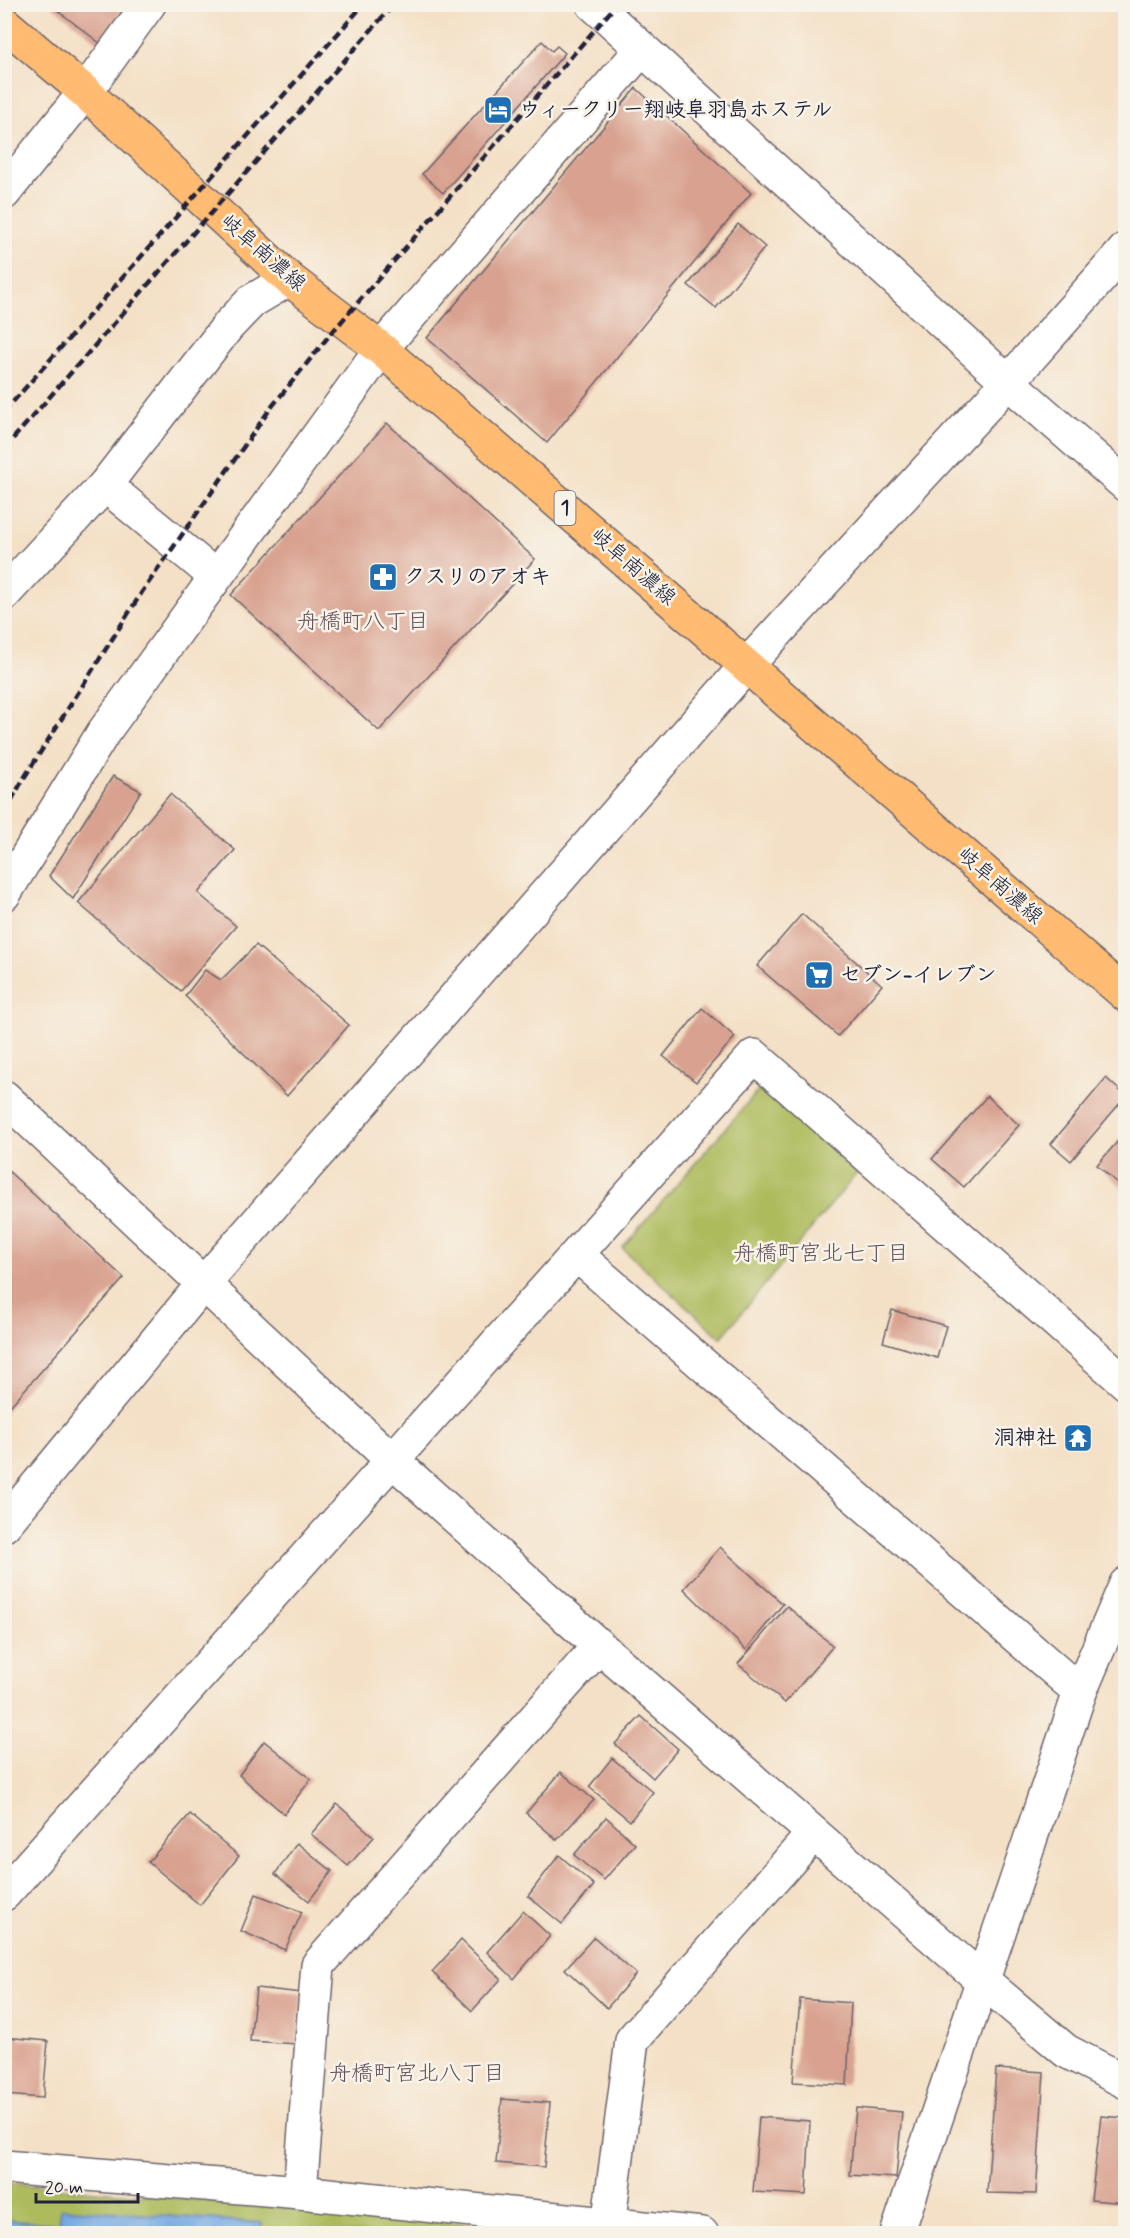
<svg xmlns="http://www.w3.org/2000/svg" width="1130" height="2238" font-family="Mynerve,'Klee One',sans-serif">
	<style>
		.green { fill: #aebb5d; stroke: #686e4c; stroke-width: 1.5 }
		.water { fill: #76a8e2; stroke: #4c658e; stroke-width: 1.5 }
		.building { fill: #d9a290 }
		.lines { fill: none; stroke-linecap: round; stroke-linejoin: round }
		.minor-casing { stroke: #6c646c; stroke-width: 36 }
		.major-casing { stroke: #6c646c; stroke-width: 36 }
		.minor { stroke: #fff; stroke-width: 33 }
		.major { stroke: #ffbb71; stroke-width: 33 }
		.rail { stroke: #22223b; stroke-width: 4.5; stroke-dasharray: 9 4.5; stroke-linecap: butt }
		.labels { text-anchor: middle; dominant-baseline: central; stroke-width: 5; stroke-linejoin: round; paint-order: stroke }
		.shield { fill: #f7f3e8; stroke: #62616f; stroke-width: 1.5 }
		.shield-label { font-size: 20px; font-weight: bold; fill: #22223b }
		.poi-label { font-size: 21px; font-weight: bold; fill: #22223b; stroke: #f7f3e8; text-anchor: start }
		.street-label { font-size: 21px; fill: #22223b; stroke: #f7f3e8 }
		.neighbourhood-label { font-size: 22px; fill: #624f59; stroke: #f7f3e8 }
	</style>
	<rect width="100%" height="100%" fill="#f7f3e8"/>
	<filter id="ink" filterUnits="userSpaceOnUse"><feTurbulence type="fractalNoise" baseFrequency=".0167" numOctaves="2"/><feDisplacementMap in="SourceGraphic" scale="12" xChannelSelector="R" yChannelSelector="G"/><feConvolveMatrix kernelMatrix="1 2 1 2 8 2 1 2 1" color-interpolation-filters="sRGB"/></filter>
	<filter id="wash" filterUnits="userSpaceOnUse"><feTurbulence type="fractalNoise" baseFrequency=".008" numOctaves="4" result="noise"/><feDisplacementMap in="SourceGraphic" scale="24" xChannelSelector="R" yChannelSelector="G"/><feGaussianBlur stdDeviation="1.35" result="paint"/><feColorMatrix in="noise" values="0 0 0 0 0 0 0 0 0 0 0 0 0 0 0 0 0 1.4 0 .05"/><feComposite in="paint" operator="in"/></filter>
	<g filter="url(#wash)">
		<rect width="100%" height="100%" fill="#f4e0c6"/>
		<!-- green -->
		<g class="green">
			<path d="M762,1086L858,1172L721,1338L622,1248Z"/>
			<path d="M5,2183L574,2233H5Z"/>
		</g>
		<!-- water -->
		<path class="water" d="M61,2208L262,2223L261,2233H5V2220L59,2224Z"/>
		<g id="blocks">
			<!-- building -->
			<g class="building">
				<path d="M49,4H127L101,44Z"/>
				<path d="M542,41L552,51L557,46L565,53L443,193L422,174Z"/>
				<path d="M636,88L751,193L547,443L427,338Z"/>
				<path d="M738,224L765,247L716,308L688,285Z"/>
				<path d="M387,423L535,559L379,731L231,595Z"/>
				<path d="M113,776L141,791L73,899L49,876Z"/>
				<path d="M170,794L235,850L198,893L236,926L181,991L78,903Z"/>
				<path d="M802,914L882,985L838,1036L757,966Z"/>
				<path d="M256,945L349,1025L287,1096L185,996L205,970L221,980Z"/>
				<path d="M702,1008L735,1037L696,1082L663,1056Z"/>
				<path d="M1106,1078L1126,1096L1071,1161L1051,1144Z"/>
				<path d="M987,1096L1019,1125L964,1187L932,1159Z"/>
				<path d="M1126,1132V1191L1097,1165Z"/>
				<path d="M4,1167L124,1278L4,1413Z"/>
				<path d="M892,1310L946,1326L937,1358L883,1342Z"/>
				<path d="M720,1547L783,1604L746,1650L684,1589Z"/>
				<path d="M787,1606L833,1646L785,1703L738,1664Z"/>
				<path d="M641,1716L678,1749L653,1778L615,1744Z"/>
				<path d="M264,1741L311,1779L284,1814L239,1775Z"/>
				<path d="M612,1758L653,1792L630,1821L589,1787Z"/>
				<path d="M561,1772L594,1800L557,1840L526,1813Z"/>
				<path d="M337,1804L374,1837L348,1866L311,1834Z"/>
				<path d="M190,1814L239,1856L200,1905L148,1862Z"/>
				<path d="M606,1817L635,1844L604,1880L574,1855Z"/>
				<path d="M297,1843L332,1871L309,1901L275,1874Z"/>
				<path d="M559,1855L594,1885L562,1924L528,1896Z"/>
				<path d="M256,1894L302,1912L285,1950L241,1931Z"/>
				<path d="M523,1911L550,1936L514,1979L487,1952Z"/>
				<path d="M594,1937L636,1974L607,2008L565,1969Z"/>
				<path d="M461,1940L501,1979L472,2011L432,1972Z"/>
				<path d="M256,1988L302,1993L297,2044L250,2041Z"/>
				<path d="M800,1999L851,2003L847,2085L793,2082Z"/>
				<path d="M4,2037L48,2041L43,2098L4,2095Z"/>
				<path d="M996,2069L1044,2072L1036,2194L987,2193Z"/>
				<path d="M502,2099L550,2103L544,2167L496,2163Z"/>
				<path d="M856,2108L902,2112L896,2178L850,2175Z"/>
				<path d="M1101,2116L1126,2118V2203L1091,2200Z"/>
				<path d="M759,2117L810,2121L806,2195L753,2192Z"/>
			</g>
		</g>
	</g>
	<g filter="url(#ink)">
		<use href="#blocks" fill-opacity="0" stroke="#6c646c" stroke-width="1.5"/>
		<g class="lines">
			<!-- minor casing -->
			<g class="minor-casing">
				<g id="minor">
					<path d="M593,4L1008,382L1126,485"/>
					<path d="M4,193L85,92L149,4"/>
					<path d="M105,485L215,576"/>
					<path d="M4,594L105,485L228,326L252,301L289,279"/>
					<path d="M4,894L103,733L381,349L642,49"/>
					<path d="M4,1097L392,1460L599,1646L982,1980L1066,2051L1126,2082"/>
					<path d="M577,1255L1080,1692"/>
					<path d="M4,1525L204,1283L747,665L1008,382L1126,249"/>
					<path d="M4,1894L754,1056L1126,1383"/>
					<path d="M4,2167L300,2192L702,2234"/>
					<path d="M300,2192L318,1965L599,1646"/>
					<path d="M607,2234L632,2040L813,1834"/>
					<path d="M897,2234L1080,1692L1126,1584"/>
				</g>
			</g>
			<!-- major casing -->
			<g class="major-casing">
				<path id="major" d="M4,23L85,92L289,279L381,349L1126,995"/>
			</g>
			<!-- minor -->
			<use href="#minor" class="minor"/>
			<!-- major -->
			<use href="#major" class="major"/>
			<!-- rail -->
			<g class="rail">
				<path d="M4,412L364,4"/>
				<path d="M4,449L394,4"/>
				<path d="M4,813L24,778L142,592L270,409L328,337L617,4"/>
			</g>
		</g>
	</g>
	<!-- icons -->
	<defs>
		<g id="hotel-square" transform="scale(1.5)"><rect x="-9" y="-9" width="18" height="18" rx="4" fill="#1f6fb2" stroke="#f7f3e8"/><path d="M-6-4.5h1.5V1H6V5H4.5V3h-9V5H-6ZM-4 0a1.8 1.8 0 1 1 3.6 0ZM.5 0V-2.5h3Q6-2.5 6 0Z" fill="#fff"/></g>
		<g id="pharmacy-square" transform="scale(1.5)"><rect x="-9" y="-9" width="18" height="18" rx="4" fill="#1f6fb2" stroke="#f7f3e8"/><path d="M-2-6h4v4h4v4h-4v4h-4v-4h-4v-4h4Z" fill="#fff"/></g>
		<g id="supermarket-square" transform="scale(1.5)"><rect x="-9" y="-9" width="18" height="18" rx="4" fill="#1f6fb2" stroke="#f7f3e8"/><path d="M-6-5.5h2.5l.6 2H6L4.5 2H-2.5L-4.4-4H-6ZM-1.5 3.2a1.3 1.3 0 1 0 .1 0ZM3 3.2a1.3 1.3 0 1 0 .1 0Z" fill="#fff"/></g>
		<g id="temple-square" transform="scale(1.5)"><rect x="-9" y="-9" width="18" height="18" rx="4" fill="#1f6fb2" stroke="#f7f3e8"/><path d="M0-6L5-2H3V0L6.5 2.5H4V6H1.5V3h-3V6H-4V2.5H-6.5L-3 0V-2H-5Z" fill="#fff"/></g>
	</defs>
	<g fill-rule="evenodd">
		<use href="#hotel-square" x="498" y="110"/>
		<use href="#pharmacy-square" x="383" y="577"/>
		<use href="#supermarket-square" x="819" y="975"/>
		<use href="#temple-square" x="1078" y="1438"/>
	</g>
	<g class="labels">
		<!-- shield labels -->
		<rect class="shield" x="554.5" y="491" width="21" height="34" rx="4.5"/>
		<g class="shield-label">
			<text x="565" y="508">1</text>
		</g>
		<!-- poi labels -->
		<g class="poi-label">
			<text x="519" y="110">ウィークリー翔岐阜羽島ホステル</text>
			<text x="404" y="577">クスリのアオキ</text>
			<text x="840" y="975">セブン-イレブン</text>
			<text x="1057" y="1438" text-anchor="end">洞神社</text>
		</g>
		<!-- street labels -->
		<g class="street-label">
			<text transform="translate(263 253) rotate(41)">岐阜南濃線</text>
			<text transform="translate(633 567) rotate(41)">岐阜南濃線</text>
			<text transform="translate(1000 886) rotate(41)">岐阜南濃線</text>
		</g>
		<!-- neighbourhood labels -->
		<g class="neighbourhood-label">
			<text x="363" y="622">舟橋町八丁目</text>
			<text x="821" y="1254">舟橋町宮北七丁目</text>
			<text x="417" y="2074">舟橋町宮北八丁目</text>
		</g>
	</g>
	<!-- margin -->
	<rect width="1130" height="2238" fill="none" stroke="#f7f3e8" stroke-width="24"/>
	<!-- scale -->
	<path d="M36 2193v9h102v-9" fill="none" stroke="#22223b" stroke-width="3"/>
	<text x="45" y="2193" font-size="18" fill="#22223b" stroke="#f7f3e8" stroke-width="4.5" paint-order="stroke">20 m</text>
</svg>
